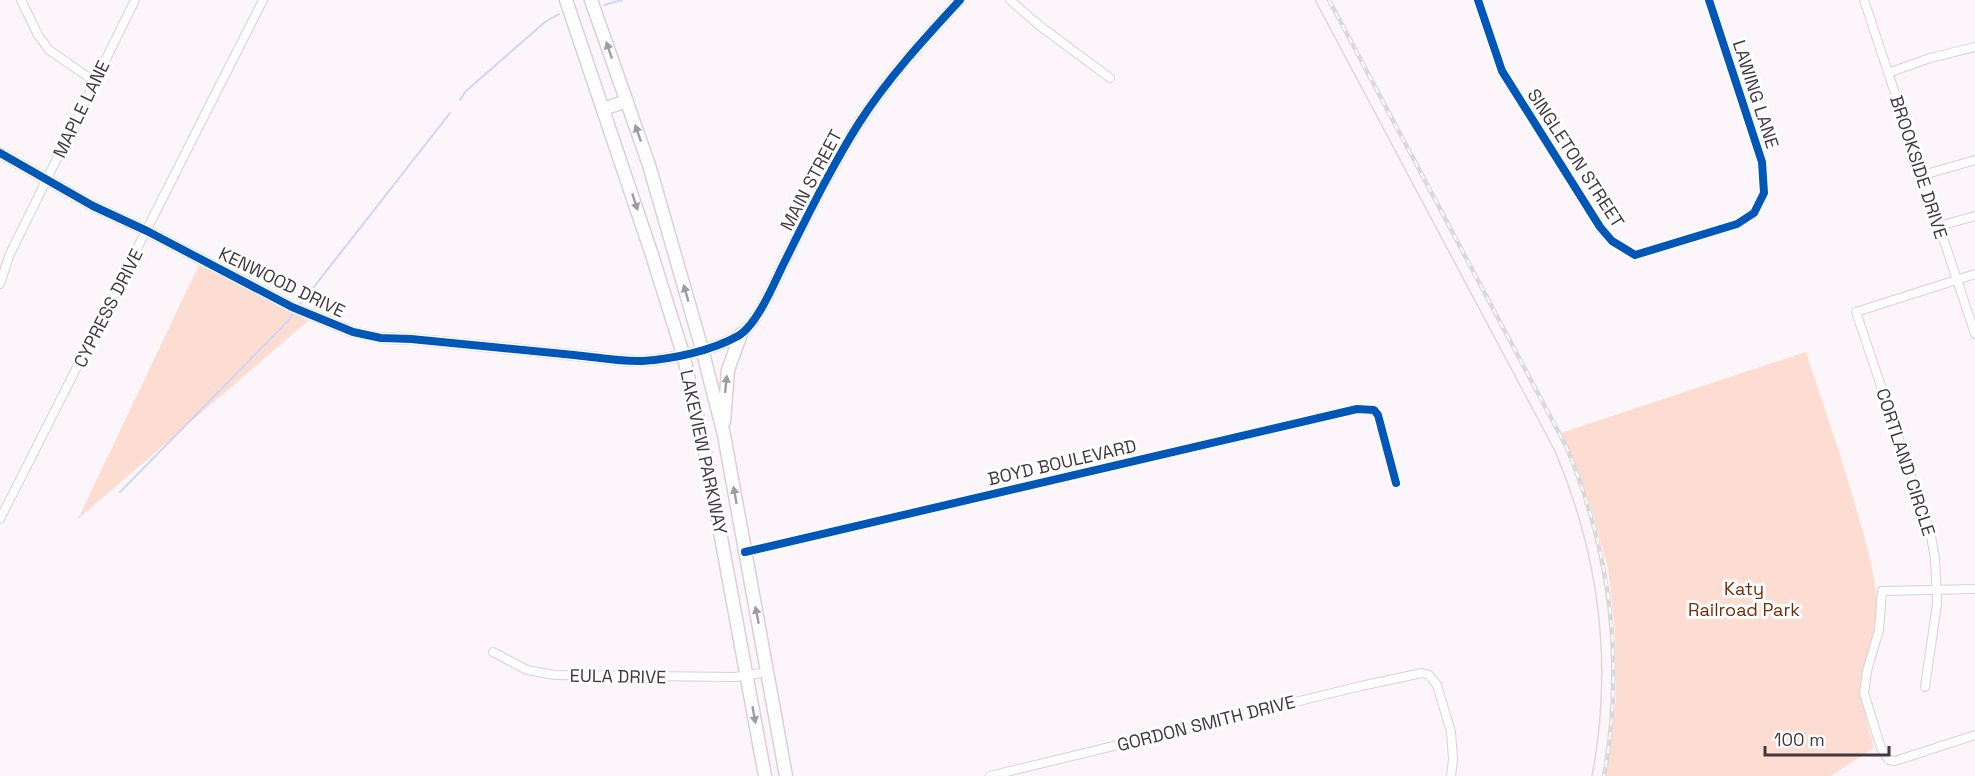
<svg xmlns="http://www.w3.org/2000/svg" width="1975" height="776" font-family="'Space Grotesk',sans-serif">
	<style>
		.green { fill: #fddcd2 }
		.lines { fill: none; stroke-linecap: round; stroke-linejoin: round }
		.stream { stroke: #d0d5f7; stroke-width: 2 }
		.minor-casing { stroke: #d8d1d6; stroke-width: 10 }
		.tertiary-casing { stroke: #d8d1d6; stroke-width: 12 }
		.primary-casing { stroke: #d8d1d6; stroke-width: 15 }
		.minor { stroke: #fffefe; stroke-width: 8 }
		.tertiary { stroke: #fffefe; stroke-width: 9 }
		.primary { stroke: #fffefe; stroke-width: 12 }
		.tram { stroke: #dbd8da; stroke-width: 1.5 }
		.rail-casing { stroke: #dbd8da; stroke-width: 4.5 }
		.rail { stroke: #fff; stroke-width: 2; stroke-dasharray: 7; stroke-linecap: butt }
		.cycleway-casing { stroke: #fff; stroke-width: 11 }
		.cycleway { stroke: #0057b8; stroke-width: 8 }
		.oneway { fill: #a09b9e }
		.labels { text-anchor: middle; dominant-baseline: central; stroke-width: 6; stroke-linejoin: round; paint-order: stroke }
		.street-label { font-size: 18px; fill: #42383e; stroke: #fff }
		.park-label { font-size: 18px; fill: #752b07; stroke: #fff }
	</style>
	<rect width="100%" height="100%" fill="#fcf6fa"/>
	<!-- green -->
	<g class="green">
		<path d="M199,265L308,321L78,519Z"/>
		<path d="M1806,352C1823,404 1841,455 1856,508C1865,539 1874,568 1877,601C1879,629 1869,643 1864,668C1859,696 1867,721 1874,748L1830,776H1606L1616,698L1615,628L1608,568L1590,504L1561,433Z"/>
	</g>
	<g class="lines">
		<!-- stream -->
		<g class="stream">
			<path d="M604,5L622,0"/>
			<path d="M460,100L466,91L545,22L559,14"/>
			<path d="M299,306L450,113"/>
			<path d="M120,492L288,321L295,311"/>
		</g>
		<!-- minor casing -->
		<g class="minor-casing">
			<g id="minor">
				<path d="M21,0L38,35L49,50L94,81"/>
				<path d="M1010,0L1040,26L1110,78"/>
				<path d="M1478,0L1502,71L1600,227L1612,241L1635,255L1737,224L1754,213L1764,193L1762,162L1709,0"/>
				<path d="M1864,0L1975,334"/>
				<path d="M1888,73L1930,58L1975,47"/>
				<path d="M1923,175L1975,160"/>
				<path d="M1939,226L1975,216"/>
				<path d="M0,284L9,256L135,0"/>
				<path d="M0,519L263,0"/>
				<path d="M745,552L1357,409L1374,410L1378,415L1396,483"/>
				<path d="M1975,589L1882,591L1879,630L1867,671L1864,693L1881,748L1889,760L1895,761L1975,735"/>
				<path d="M493,652L527,670L555,675L735,677L768,672"/>
				<path d="M1925,687L1937,604L1935,558L1930,531L1856,312L1975,274"/>
				<path d="M990,776L1361,686L1422,673L1429,675L1437,685L1451,732L1453,759L1451,776"/>
			</g>
		</g>
		<!-- tertiary casing -->
		<g class="tertiary-casing">
			<path id="tertiary" d="M0,153L93,206L147,231L292,307L353,332L381,338L411,339C465,344 520,350 574,355C596,357 620,362 642,361C673,359 711,351 738,336C756,326 773,286 782,267C806,219 830,169 859,123C888,78 924,39 960,0"/>
		</g>
		<!-- primary casing -->
		<g class="primary-casing">
			<g id="primary">
				<path d="M566,0L652,255L683,354L704,445L765,776"/>
				<path d="M591,0L649,165L702,349L724,435L786,776"/>
				<path d="M603,109L627,101"/>
				<path d="M724,422L728,370L741,334"/>
			</g>
		</g>
		<!-- minor -->
		<use href="#minor" class="minor"/>
		<!-- tertiary -->
		<use href="#tertiary" class="tertiary"/>
		<!-- primary -->
		<use href="#primary" class="primary"/>
		<!-- tram -->
		<path class="tram" d="M1315,0L1555,451C1599,555 1613,665 1592,776"/>
		<!-- rail casing -->
		<g class="rail-casing">
			<path id="rail" d="M1329,0L1566,446C1611,553 1625,661 1604,776"/>
		</g>
		<!-- rail -->
		<use href="#rail" class="rail"/>
		<!-- cycleway casing -->
		<g class="cycleway-casing">
			<g id="cycleway">
				<path d="M1478,0L1502,71L1600,227L1612,241L1635,255L1737,224L1754,213L1764,193L1762,162L1709,0"/>
				<path d="M0,153L93,206L147,231L292,307L353,332L381,338L411,339C465,344 520,350 574,355C596,357 620,362 642,361C673,359 711,351 738,336C756,326 773,286 782,267C806,219 830,169 859,123C888,78 924,39 960,0"/>
				<path d="M745,552L1357,409L1374,410L1378,415L1396,483"/>
			</g>
		</g>
		<!-- cycleway -->
		<use href="#cycleway" class="cycleway"/>
	</g>
	<!-- one-way arrows -->
	<defs><path id="oneway-solid" d="M-6-.8H1V-3.2L6.5 0L1 3.2V.8H-6Z" transform="scale(1.5)"/></defs>
	<g class="oneway">
		<use href="#oneway-solid" transform="translate(609 50) rotate(-109)"/>
		<use href="#oneway-solid" transform="translate(638 133) rotate(-109)"/>
		<use href="#oneway-solid" transform="translate(635 202) rotate(72)"/>
		<use href="#oneway-solid" transform="translate(686 293) rotate(-106)"/>
		<use href="#oneway-solid" transform="translate(726 384) rotate(-84)"/>
		<use href="#oneway-solid" transform="translate(735 495) rotate(-100)"/>
		<use href="#oneway-solid" transform="translate(757 615) rotate(-101)"/>
		<use href="#oneway-solid" transform="translate(754 715) rotate(80)"/>
	</g>
	<g class="labels">
		<!-- street labels -->
		<g class="street-label">
			<text transform="translate(1756 94) rotate(72)">LAWING LANE</text>
			<text transform="translate(81 109) rotate(-64)">MAPLE LANE</text>
			<text transform="translate(1576 158) rotate(57)">SINGLETON STREET</text>
			<text transform="translate(1919 167) rotate(72)">BROOKSIDE DRIVE</text>
			<text transform="translate(811 180) rotate(-62)">MAIN STREET</text>
			<text transform="translate(282 282) rotate(26)">KENWOOD DRIVE</text>
			<text transform="translate(108 308) rotate(-63)">CYPRESS DRIVE</text>
			<text transform="translate(704 452) rotate(78)">LAKEVIEW PARKWAY</text>
			<text transform="translate(1062 462) rotate(-13)">BOYD BOULEVARD</text>
			<text transform="translate(1906 462) rotate(72)">CORTLAND CIRCLE</text>
			<text transform="translate(618 676) rotate(1)">EULA DRIVE</text>
			<text transform="translate(1206 723) rotate(-14)">GORDON SMITH DRIVE</text>
		</g>
		<!-- park labels -->
		<g class="park-label">
			<text x="1744" y="588">Katy<tspan x="1744" dy="21">Railroad Park</tspan></text>
		</g>
	</g>
	<!-- scale -->
	<path d="M1765 746v9h124v-9" fill="none" stroke="#42383e" stroke-width="3"/>
	<text x="1774" y="746" font-size="18" fill="#42383e" stroke="#ffffff" stroke-width="4.5" paint-order="stroke">100 m</text>
</svg>
